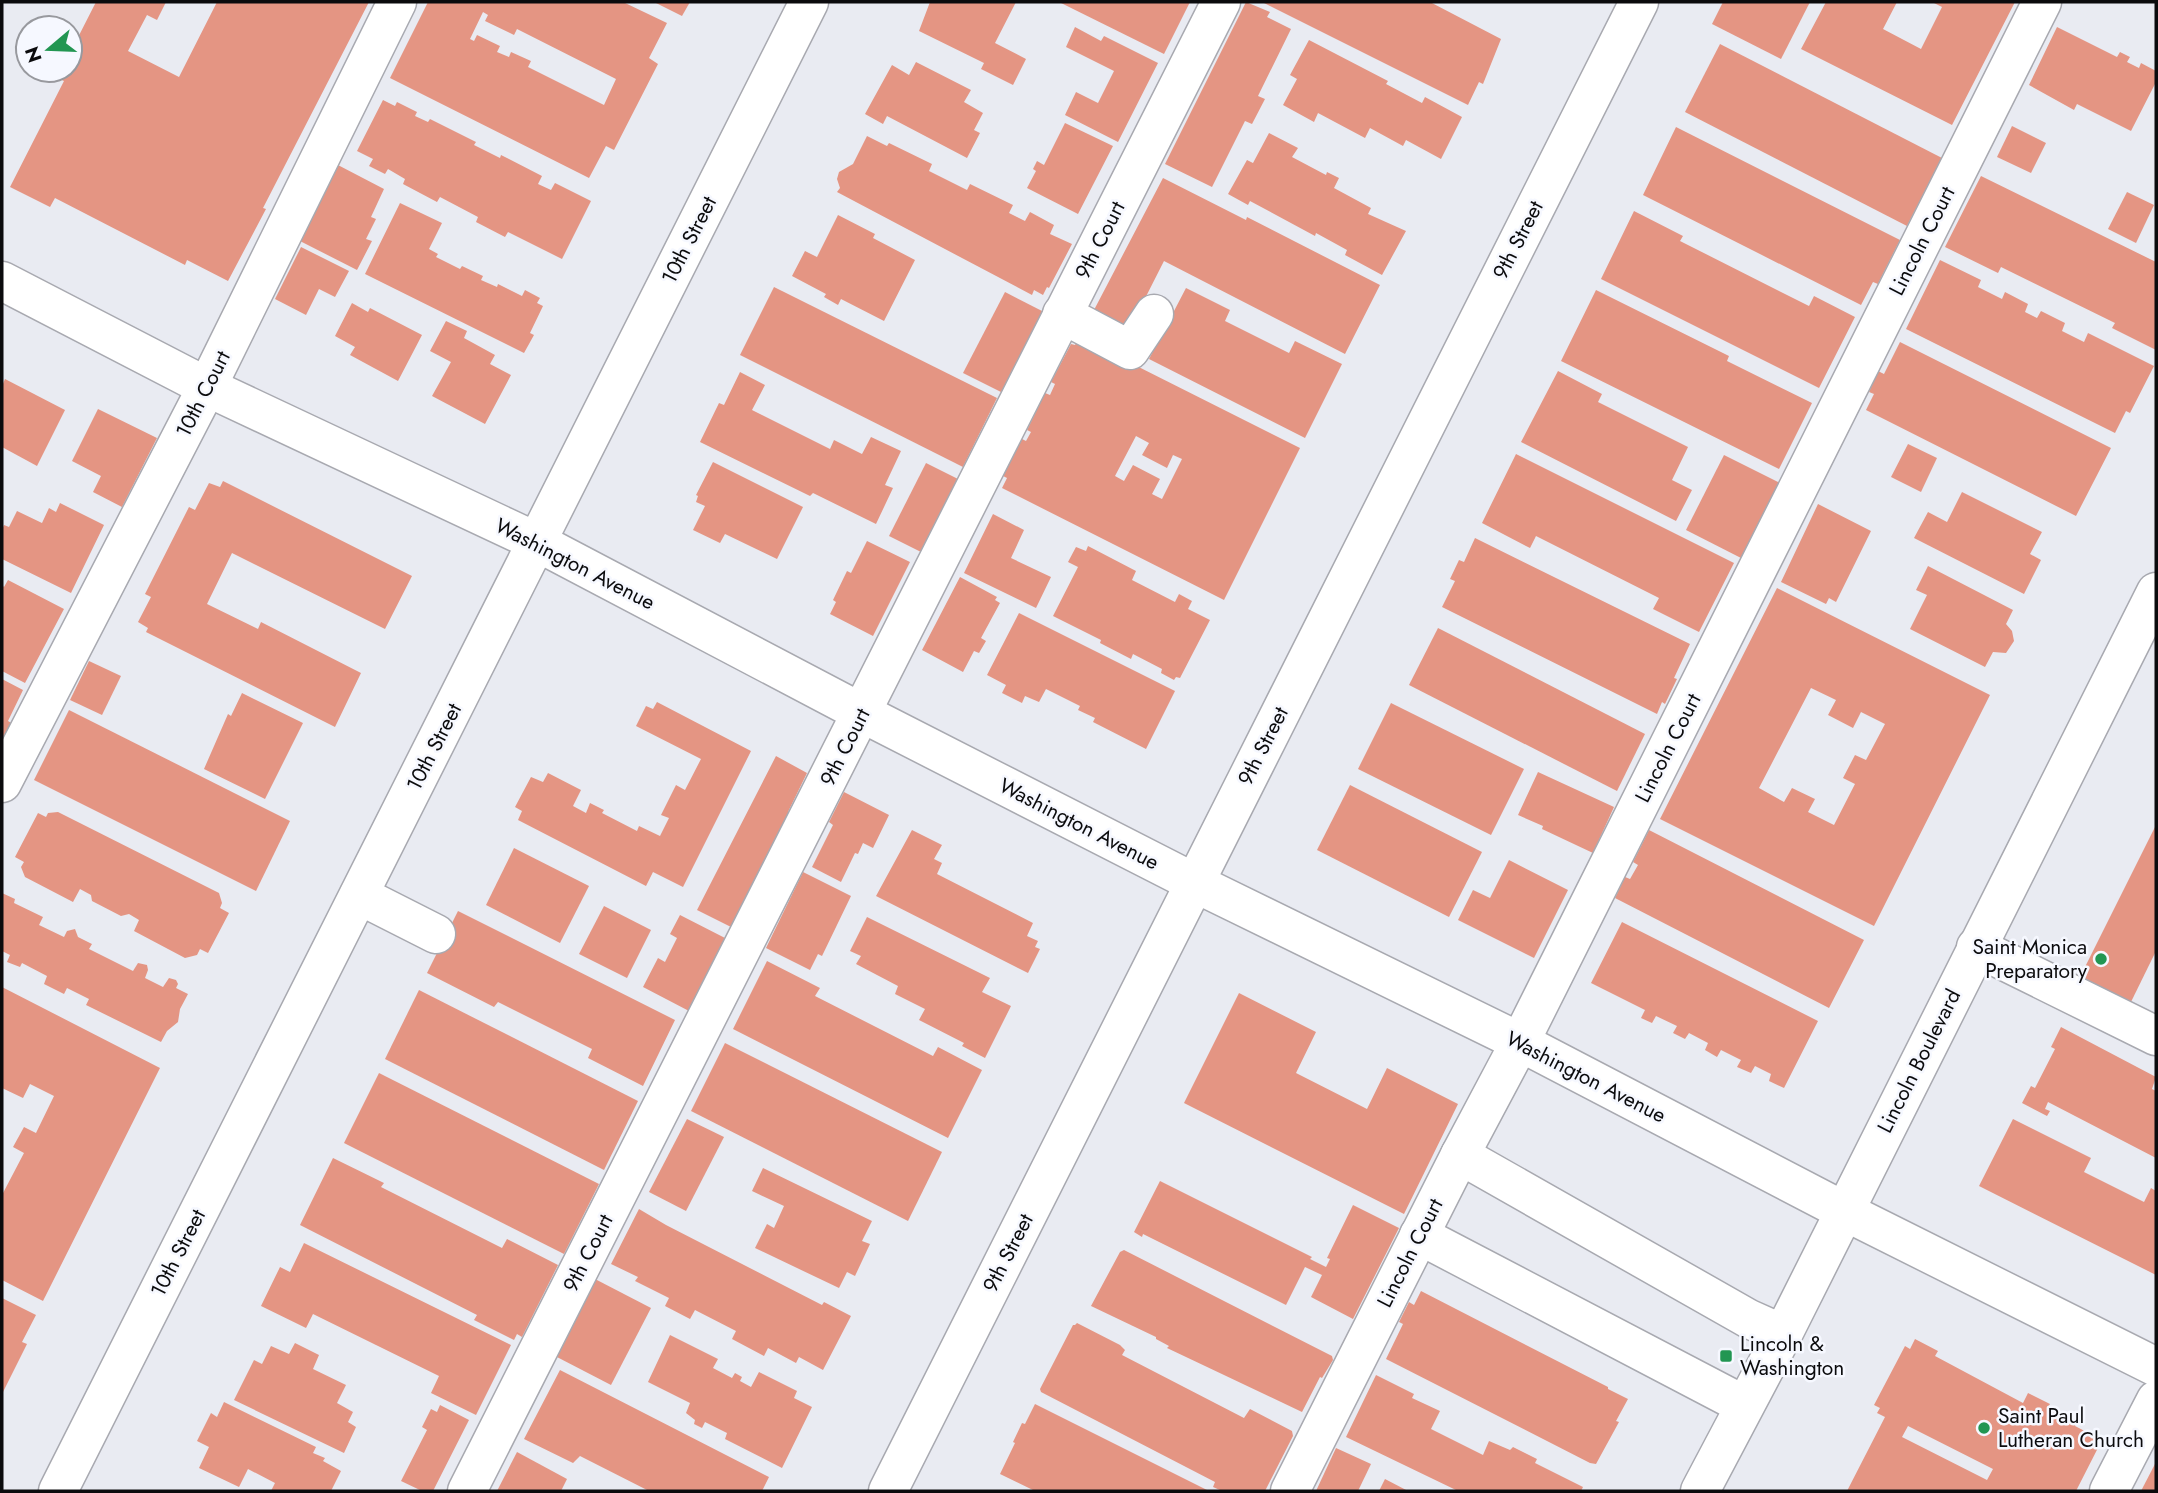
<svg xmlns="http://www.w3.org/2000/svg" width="2158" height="1493" font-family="Jost,sans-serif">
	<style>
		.building { fill: #e49583; fill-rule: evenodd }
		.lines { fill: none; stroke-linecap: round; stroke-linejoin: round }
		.minor-casing { stroke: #a8a9b0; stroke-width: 41 }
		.minor { stroke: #fff; stroke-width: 38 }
		.poi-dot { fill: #229652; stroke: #f6f8ff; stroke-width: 2.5 }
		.labels { text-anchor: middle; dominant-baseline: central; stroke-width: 5; stroke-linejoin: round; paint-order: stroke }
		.street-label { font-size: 21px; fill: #0b0b0d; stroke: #f6f8ff }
		.poi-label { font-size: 21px; fill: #0b0b0d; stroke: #f6f8ff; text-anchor: start }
	</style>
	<rect width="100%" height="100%" fill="#e9ebf2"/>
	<!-- building -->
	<g class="building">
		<path d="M96,2H166L157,20L147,15L128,51L179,77L217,2H369L263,208L266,209L228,281L187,260L185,265L55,198L50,207L10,187L64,81L57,78L61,70H70V53Z"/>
		<path d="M428,2H623L667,23L649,58L658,64L614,150L606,146L589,178L390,78ZM483,12L488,15L485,21L514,35L517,29L616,79L604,105L528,67L531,61L511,52L509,57L497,52L500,46L477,35L474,41L470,39Z"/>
		<path d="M654,2H690L682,16Z"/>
		<path d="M930,2H1016L995,43L1026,59L1013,85L981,69L984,63L919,31Z"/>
		<path d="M1059,2H1190L1164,54Z"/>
		<path d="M1246,2L1270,12L1267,17L1291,29L1258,96L1265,99L1252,124L1245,121L1212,187L1165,164Z"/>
		<path d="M1262,2H1430L1501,39L1483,84L1479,82L1468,105Z"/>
		<path d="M1723,2H1810L1781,59L1712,24Z"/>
		<path d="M1826,2H1897L1883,29L1921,49L1942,7L1932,2H2015L1952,125L1801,49Z"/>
		<path d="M1075,27L1101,41L1104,36L1158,63L1118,142L1065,115L1076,92L1098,103L1114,71L1066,47Z"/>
		<path d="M2057,27L2117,57L2120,52L2130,57L2127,62L2139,68L2141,63L2156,71V82L2131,131L2077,104L2074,110L2029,85Z"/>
		<path d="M1309,40L1388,81L1386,84L1422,103L1425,97L1462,117L1441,159L1406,140L1403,146L1370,128L1365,138L1318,113L1314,122L1283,105L1297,79L1290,75Z"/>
		<path d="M1720,44L1942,158L1907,226L1685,112Z"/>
		<path d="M916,62L971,90L964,102L983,113L974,130L980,133L967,158L887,116L883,124L865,114L892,65L909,75Z"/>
		<path d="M383,100L395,106L397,102L417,112L415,116L428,122L430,119L476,142L474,145L500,158L501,155L542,176L538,184L551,190L555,183L591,201L562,259L508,232L505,237L476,222L478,217L440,197L437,202L403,184L405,179L388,169L385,174L369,166L373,159L357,151Z"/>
		<path d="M1065,123L1113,146L1078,214L1027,188L1036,171L1033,169L1037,161L1044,165Z"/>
		<path d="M2012,126L2046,143L2031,173L1997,157Z"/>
		<path d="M1676,127L1900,240L1878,284L1873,282L1861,305L1643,195Z"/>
		<path d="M1269,133L1298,148L1292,157L1326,175L1327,172L1339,178L1334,188L1371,208L1368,214L1406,231L1382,275L1345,255L1347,250L1316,233L1315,236L1250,201L1248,205L1228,194L1247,160L1253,163Z"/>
		<path d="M867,136L887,146L889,143L932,164L929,171L967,190L970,184L1013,205L1009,213L1025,221L1030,212L1054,225L1050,234L1072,244L1049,288L1047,287L1043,295L1034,290L1032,295L837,192L840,188L837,179L839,172L853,164Z"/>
		<path d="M336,164L384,189L371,217L376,219L366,239L372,241L357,270L298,240Z"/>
		<path d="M1981,176L2156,262V350L2112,328L2115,323L2001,267L1998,273L1945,247Z"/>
		<path d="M1163,178L1246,220L1247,217L1380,285L1345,354L1164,261L1130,328L1094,310Z"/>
		<path d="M2127,192L2154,205L2136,243L2108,229Z"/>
		<path d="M400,203L442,223L429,249L438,254L436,257L460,269L462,266L483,276L481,280L497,287L498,284L522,296L525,290L540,298L537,303L543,306L530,333L534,335L524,353L365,274Z"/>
		<path d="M1634,211L1683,236L1680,241L1809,306L1814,296L1855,317L1819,388L1601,279Z"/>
		<path d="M838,215L875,234L873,238L915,260L884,321L841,299L838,305L824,297L826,294L792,276L805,251L817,257Z"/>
		<path d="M301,247L349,271L335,297L319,289L306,315L275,299Z"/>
		<path d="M1940,260L1981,280L1978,287L2002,299L2005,292L2028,304L2025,312L2037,318L2041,311L2065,323L2062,331L2084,342L2088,333L2154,366L2130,413L2126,411L2115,433L1906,329Z"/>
		<path d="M774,287L997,398L963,467L740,355Z"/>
		<path d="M1186,288L1230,310L1225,321L1289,353L1295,341L1342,364L1305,438L1149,359Z"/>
		<path d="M1596,290L1729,356L1727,361L1812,403L1779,469L1561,361Z"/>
		<path d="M1005,292L1044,312L1003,393L963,373Z"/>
		<path d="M352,303L368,312L370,308L422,335L398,381L350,355L355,347L335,336Z"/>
		<path d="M446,321L467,331L464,338L495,355L490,364L511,375L485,424L432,396L451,362L430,351Z"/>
		<path d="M1079,337L1300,448L1224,600L1002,488L1007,478L1003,476L1022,439L1026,441L1031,432L1027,430L1045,393L1050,395L1055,384L1051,382L1071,344L1075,345ZM1136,436L1149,443L1142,455L1167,468L1173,455L1182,459L1162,499L1152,494L1160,479L1133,465L1124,481L1115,476Z"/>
		<path d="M1900,342L2111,448L2076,516L1866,410L1874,394L1869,392L1878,371L1884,374Z"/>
		<path d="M1558,371L1602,394L1598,402L1688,447L1672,480L1692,490L1676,521L1521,442Z"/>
		<path d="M740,372L765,385L752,410L830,449L834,440L862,454L871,437L901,451L885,485L893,488L876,524L813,493L810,496L700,442L719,403L724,405Z"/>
		<path d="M5,379L65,410L37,466L2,447V386Z"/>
		<path d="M98,409L157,438L122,507L93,492L101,476L72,461Z"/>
		<path d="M1908,444L1937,458L1921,492L1891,477Z"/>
		<path d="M1516,454L1734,563L1699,632L1653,609L1659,598L1536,536L1530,548L1482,523Z"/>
		<path d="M1724,455L1780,483L1741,558L1686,530Z"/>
		<path d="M713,462L803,507L777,559L725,534L720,543L693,530L705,506L696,502L698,496L696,495Z"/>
		<path d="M926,463L958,479L921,552L889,536Z"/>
		<path d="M223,481L412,576L385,629L232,553L207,604L258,629L261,622L361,673L335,727L146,632L148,628L138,622L151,597L145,594L189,507L195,510L209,483L220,487Z"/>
		<path d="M1962,492L2042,532L2030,554L2041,560L2024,594L1914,538L1928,512L1947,522Z"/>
		<path d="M60,503L104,525L71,593L2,559V530L4,525L9,527L17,511L42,523L49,508L56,512Z"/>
		<path d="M1818,504L1871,531L1836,602L1829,598L1826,604L1781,582Z"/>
		<path d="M993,514L1024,530L1011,558L1051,577L1036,608L964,573Z"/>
		<path d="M1475,538L1690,644L1674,678L1677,679L1665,704L1662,702L1657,714L1442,607L1455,581L1450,579L1459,560L1464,562Z"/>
		<path d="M867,541L910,562L873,636L830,614L836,602L833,600L847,571L851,573Z"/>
		<path d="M1088,546L1136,571L1132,580L1175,602L1179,594L1192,601L1188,609L1210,620L1180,678L1176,677L1174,680L1161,673L1162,669L1133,654L1131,659L1100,643L1101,640L1053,616L1078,567L1068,562L1076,547L1086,551Z"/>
		<path d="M1928,566L2013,610L2006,624L2012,631L2014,641L2006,653L1993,652L1985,667L1910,629L1927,595L1916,590Z"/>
		<path d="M960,577L997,597L995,600L1000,603L981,638L986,641L979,653L974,651L963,672L922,650Z"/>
		<path d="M8,580L64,609L25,683L2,671V585L4,587Z"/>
		<path d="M1777,588L1990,695L1874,926L1660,819ZM1811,688L1836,700L1828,715L1853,728L1861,712L1885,724L1866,760L1855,755L1843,778L1855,784L1834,825L1808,812L1815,799L1792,788L1784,802L1759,788Z"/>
		<path d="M1019,613L1175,691L1146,749L1093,722L1095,718L1078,710L1080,706L1046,689L1039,702L1025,696L1022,703L1002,693L1006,685L987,675Z"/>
		<path d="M1438,628L1645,734L1617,791L1409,685Z"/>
		<path d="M89,661L121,676L102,715L70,700Z"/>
		<path d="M2,679L23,690L8,721L13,724L2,745Z"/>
		<path d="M242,693L303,723L265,799L204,769L228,714L231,716Z"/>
		<path d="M657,702L751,751L683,887L653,872L646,886L518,820L522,811L515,807L531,777L543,782L548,773L581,790L573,806L586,813L590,803L604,810L602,813L637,831L639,826L660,836L669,818L661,815L676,785L685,790L701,759L636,726L646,706L653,709Z"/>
		<path d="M1391,703L1524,769L1491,835L1358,769Z"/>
		<path d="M69,710L290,821L256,891L34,780Z"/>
		<path d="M776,756L807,773L788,812L793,815L735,929L697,910Z"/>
		<path d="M1538,772L1614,807L1593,853L1542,829L1543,826L1518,815Z"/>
		<path d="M1350,785L1482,852L1449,917L1317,850Z"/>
		<path d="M844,792L889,815L873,848L863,843L858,854L855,853L841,882L812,867L833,825L829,822Z"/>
		<path d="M58,812L219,893L222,903L220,908L229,913L208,953L200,949L197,955L185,958L134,931L139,920L129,914L121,916L92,901L91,895L80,889L73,902L25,877L21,867L24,862L15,857L38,813L46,817L48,813Z"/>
		<path d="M2156,825V951L2129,1006L2078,981Z"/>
		<path d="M912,830L942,845L934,859L942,863L937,874L1033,923L1027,936L1038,941L1035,947L1040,949L1028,973L876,896Z"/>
		<path d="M1649,830L1864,940L1829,1008L1615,898L1625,877L1630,879L1638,865L1633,862Z"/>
		<path d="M514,848L589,886L560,943L486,905Z"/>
		<path d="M1509,860L1568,890L1534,958L1458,920L1473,890L1490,898Z"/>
		<path d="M803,872L851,896L822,956L818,954L810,970L766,948Z"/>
		<path d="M2,893L15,899L14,903L43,917L39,925L64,937L67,931L75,929L78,937L92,944L89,949L133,971L138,963L147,965L148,970L145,978L163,987L169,978L176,980L178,984L176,988L188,994L180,1009L178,1022L167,1031L161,1042L86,1005L89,999L67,988L64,994L44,984L47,976L22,963L20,967L7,962L10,955L2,951Z"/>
		<path d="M604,906L651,930L627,978L579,954Z"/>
		<path d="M458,911L675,1020L643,1086L588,1058L592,1049L498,1002L494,1007L427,973Z"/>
		<path d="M680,915L725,938L689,1011L643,987L658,958L665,962L677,938L670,934Z"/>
		<path d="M867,917L990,978L982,992L1011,1006L985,1058L962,1046L964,1043L919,1020L925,1009L895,994L898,986L856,964L861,956L850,951Z"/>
		<path d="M1622,922L1818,1021L1784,1088L1769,1081L1771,1074L1755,1066L1751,1073L1737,1067L1741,1060L1721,1050L1717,1057L1705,1050L1708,1043L1689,1033L1685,1039L1673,1033L1677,1026L1656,1016L1652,1023L1641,1018L1645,1010L1591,983Z"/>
		<path d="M767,961L820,988L815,996L933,1056L938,1047L982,1070L948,1138L733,1029Z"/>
		<path d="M2,987L160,1068L43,1301L2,1280V1195L24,1153L13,1147L24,1127L36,1133L54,1096L30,1084L23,1098L2,1088Z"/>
		<path d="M419,990L638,1101L604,1170L385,1059Z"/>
		<path d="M1239,993L1316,1032L1296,1073L1367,1109L1387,1068L1458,1104L1404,1214L1184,1103Z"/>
		<path d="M2061,1027L2156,1077L2152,1089L2156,1091V1158L2048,1102L2045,1109L2050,1111L2047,1116L2022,1103L2031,1086L2035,1088L2055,1049L2051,1047Z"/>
		<path d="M725,1043L942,1152L908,1221L691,1111Z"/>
		<path d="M379,1073L599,1184L564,1254L344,1143Z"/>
		<path d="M687,1119L724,1137L686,1211L649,1192Z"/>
		<path d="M2013,1119L2091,1158L2084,1172L2144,1202L2151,1188L2156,1191V1275L1979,1186Z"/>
		<path d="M333,1158L384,1183L381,1187L502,1248L507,1239L558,1265L522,1337L517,1334L514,1340L474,1320L477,1315L300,1225Z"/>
		<path d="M763,1168L872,1221L862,1241L870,1244L855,1276L847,1272L839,1288L755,1248L767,1224L774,1228L784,1206L752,1191Z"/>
		<path d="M1160,1181L1312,1257L1310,1259L1326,1267L1330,1259L1327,1258L1353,1205L1399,1228L1353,1319L1311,1297L1322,1275L1305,1267L1286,1305L1143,1234L1142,1237L1134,1232Z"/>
		<path d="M639,1209L666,1225L822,1305L824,1302L851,1316L823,1370L799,1357L796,1363L768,1348L764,1356L732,1339L736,1331L695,1310L690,1319L665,1306L669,1298L635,1281L638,1277L611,1264Z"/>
		<path d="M304,1243L511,1345L476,1415L431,1393L439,1376L313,1314L306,1328L261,1306L280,1267L290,1272Z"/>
		<path d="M1124,1250L1332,1356L1333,1360L1322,1378L1320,1377L1302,1412L1167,1348L1169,1346L1156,1339V1337L1091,1306L1120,1252Z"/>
		<path d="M595,1279L651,1308L611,1385L555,1356Z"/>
		<path d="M1421,1291L1608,1387V1389L1628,1399L1616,1421L1619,1422L1596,1464L1590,1463L1386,1359L1403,1324L1399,1322L1409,1302L1414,1305Z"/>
		<path d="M2,1298L36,1315L22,1342L27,1344L2,1394Z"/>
		<path d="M1077,1323L1120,1345L1125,1350L1122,1355L1244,1418L1250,1409L1292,1431L1293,1436L1265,1491H1222L1213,1487L1215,1482L1041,1392L1040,1389L1073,1325H1075Z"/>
		<path d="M670,1335L718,1359L713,1368L732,1378L735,1373L742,1377L740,1381L751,1387L759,1372L797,1391L794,1398L812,1407L782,1468L725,1439L727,1433L705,1422L702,1428L694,1424L695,1420L686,1413L690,1403L648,1382Z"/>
		<path d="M1915,1339L1938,1351L1935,1356L2023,1403L2028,1393L2050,1404L2048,1407L2077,1422L2075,1426L2102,1440L2076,1491H1847L1885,1417L1877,1413L1880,1408L1874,1405L1905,1346L1910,1349ZM1908,1426L1993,1469L1987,1480L1902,1437Z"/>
		<path d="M295,1343L319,1355L313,1369L346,1385L337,1403L353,1412L348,1422L356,1427L344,1453L234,1400L254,1360L262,1364L271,1346L289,1354Z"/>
		<path d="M560,1370L769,1477L762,1491H649L580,1456L573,1463L524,1439Z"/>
		<path d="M1376,1375L1414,1394L1412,1398L1440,1411L1431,1429L1483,1455L1489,1441L1510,1450L1513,1447L1537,1459L1535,1463L1583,1487L1581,1491H1458L1346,1437Z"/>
		<path d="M224,1402L316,1447L313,1453L325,1458L323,1461L341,1471L331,1491H271L275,1483L248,1469L239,1487L199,1468L209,1447L197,1441L211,1413L217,1417Z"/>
		<path d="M1035,1404L1209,1491H1035L1000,1474L1015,1443L1013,1442L1022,1423L1025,1424Z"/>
		<path d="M440,1405L469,1420L433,1491H422L401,1481L427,1430L422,1427L431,1409L437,1412Z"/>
		<path d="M1336,1448L1371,1464L1358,1491H1316Z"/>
		<path d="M517,1452L567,1479L561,1491H497Z"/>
		<path d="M2156,1462V1491H2141Z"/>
		<path d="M1385,1479L1408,1491H1379Z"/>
	</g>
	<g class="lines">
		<!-- minor casing -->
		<g class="minor-casing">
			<g id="minor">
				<path d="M2,281L207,387L537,542L862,713L1195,883L1520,1042L1844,1211L2156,1367"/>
				<path d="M1062,314L1130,350L1154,314"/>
				<path d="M2,783L207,387L397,2"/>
				<path d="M359,895L436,934"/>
				<path d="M1976,947L2156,1036"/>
				<path d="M1460,1155L1749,1319L1783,1334"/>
				<path d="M1419,1235L1744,1405"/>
				<path d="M58,1491L809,2"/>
				<path d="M467,1491L1221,2"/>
				<path d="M888,1491L1639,2"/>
				<path d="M1290,1491L1460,1155L1520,1042L2042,2"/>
				<path d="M1700,1491L1783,1334L2156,592"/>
				<path d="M2109,1491L2156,1400"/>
			</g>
		</g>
		<!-- minor -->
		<use href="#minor" class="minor"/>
	</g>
	<!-- markers -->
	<g class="poi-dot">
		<circle cx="2101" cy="959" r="7"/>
		<rect x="1719" y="1349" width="14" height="14" rx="3.5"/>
		<circle cx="1984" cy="1428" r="7"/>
	</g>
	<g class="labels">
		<!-- street labels -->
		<g class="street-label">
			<text transform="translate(689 240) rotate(-63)">10th Street</text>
			<text transform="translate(1100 240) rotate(-63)">9th Court</text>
			<text transform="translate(1518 240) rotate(-63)">9th Street</text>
			<text transform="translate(1922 241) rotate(-63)">Lincoln Court</text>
			<text transform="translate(203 394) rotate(-63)">10th Court</text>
			<text transform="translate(575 564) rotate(27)">Washington Avenue</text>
			<text transform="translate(1263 746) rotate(-63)">9th Street</text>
			<text transform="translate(434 747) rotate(-63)">10th Street</text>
			<text transform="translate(845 747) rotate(-63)">9th Court</text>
			<text transform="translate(1668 748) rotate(-63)">Lincoln Court</text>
			<text transform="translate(1079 824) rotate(27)">Washington Avenue</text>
			<text transform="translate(1919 1061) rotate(-63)">Lincoln Boulevard</text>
			<text transform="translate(1586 1077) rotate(27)">Washington Avenue</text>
			<text transform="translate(178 1253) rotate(-63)">10th Street</text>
			<text transform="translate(588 1253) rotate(-63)">9th Court</text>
			<text transform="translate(1008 1253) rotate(-63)">9th Street</text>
			<text transform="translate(1410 1253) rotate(-63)">Lincoln Court</text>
		</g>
		<!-- poi labels -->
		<g class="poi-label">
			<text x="2087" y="947" text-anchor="end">Saint Monica<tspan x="2087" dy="24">Preparatory</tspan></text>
			<text x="1740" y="1344">Lincoln &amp;<tspan x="1740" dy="24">Washington</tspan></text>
			<text x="1998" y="1416">Saint Paul<tspan x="1998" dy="24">Lutheran Church</tspan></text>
		</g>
	</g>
	<!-- border -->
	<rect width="2158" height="1493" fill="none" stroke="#0b0b0d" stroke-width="7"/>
	<!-- north arrow -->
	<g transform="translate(49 49) rotate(251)"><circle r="33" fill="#f6f8ff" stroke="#98999e" stroke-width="2"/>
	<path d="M0-5L12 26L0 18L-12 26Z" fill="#229652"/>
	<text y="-10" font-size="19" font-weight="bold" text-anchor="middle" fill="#0b0b0d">N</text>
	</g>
</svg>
